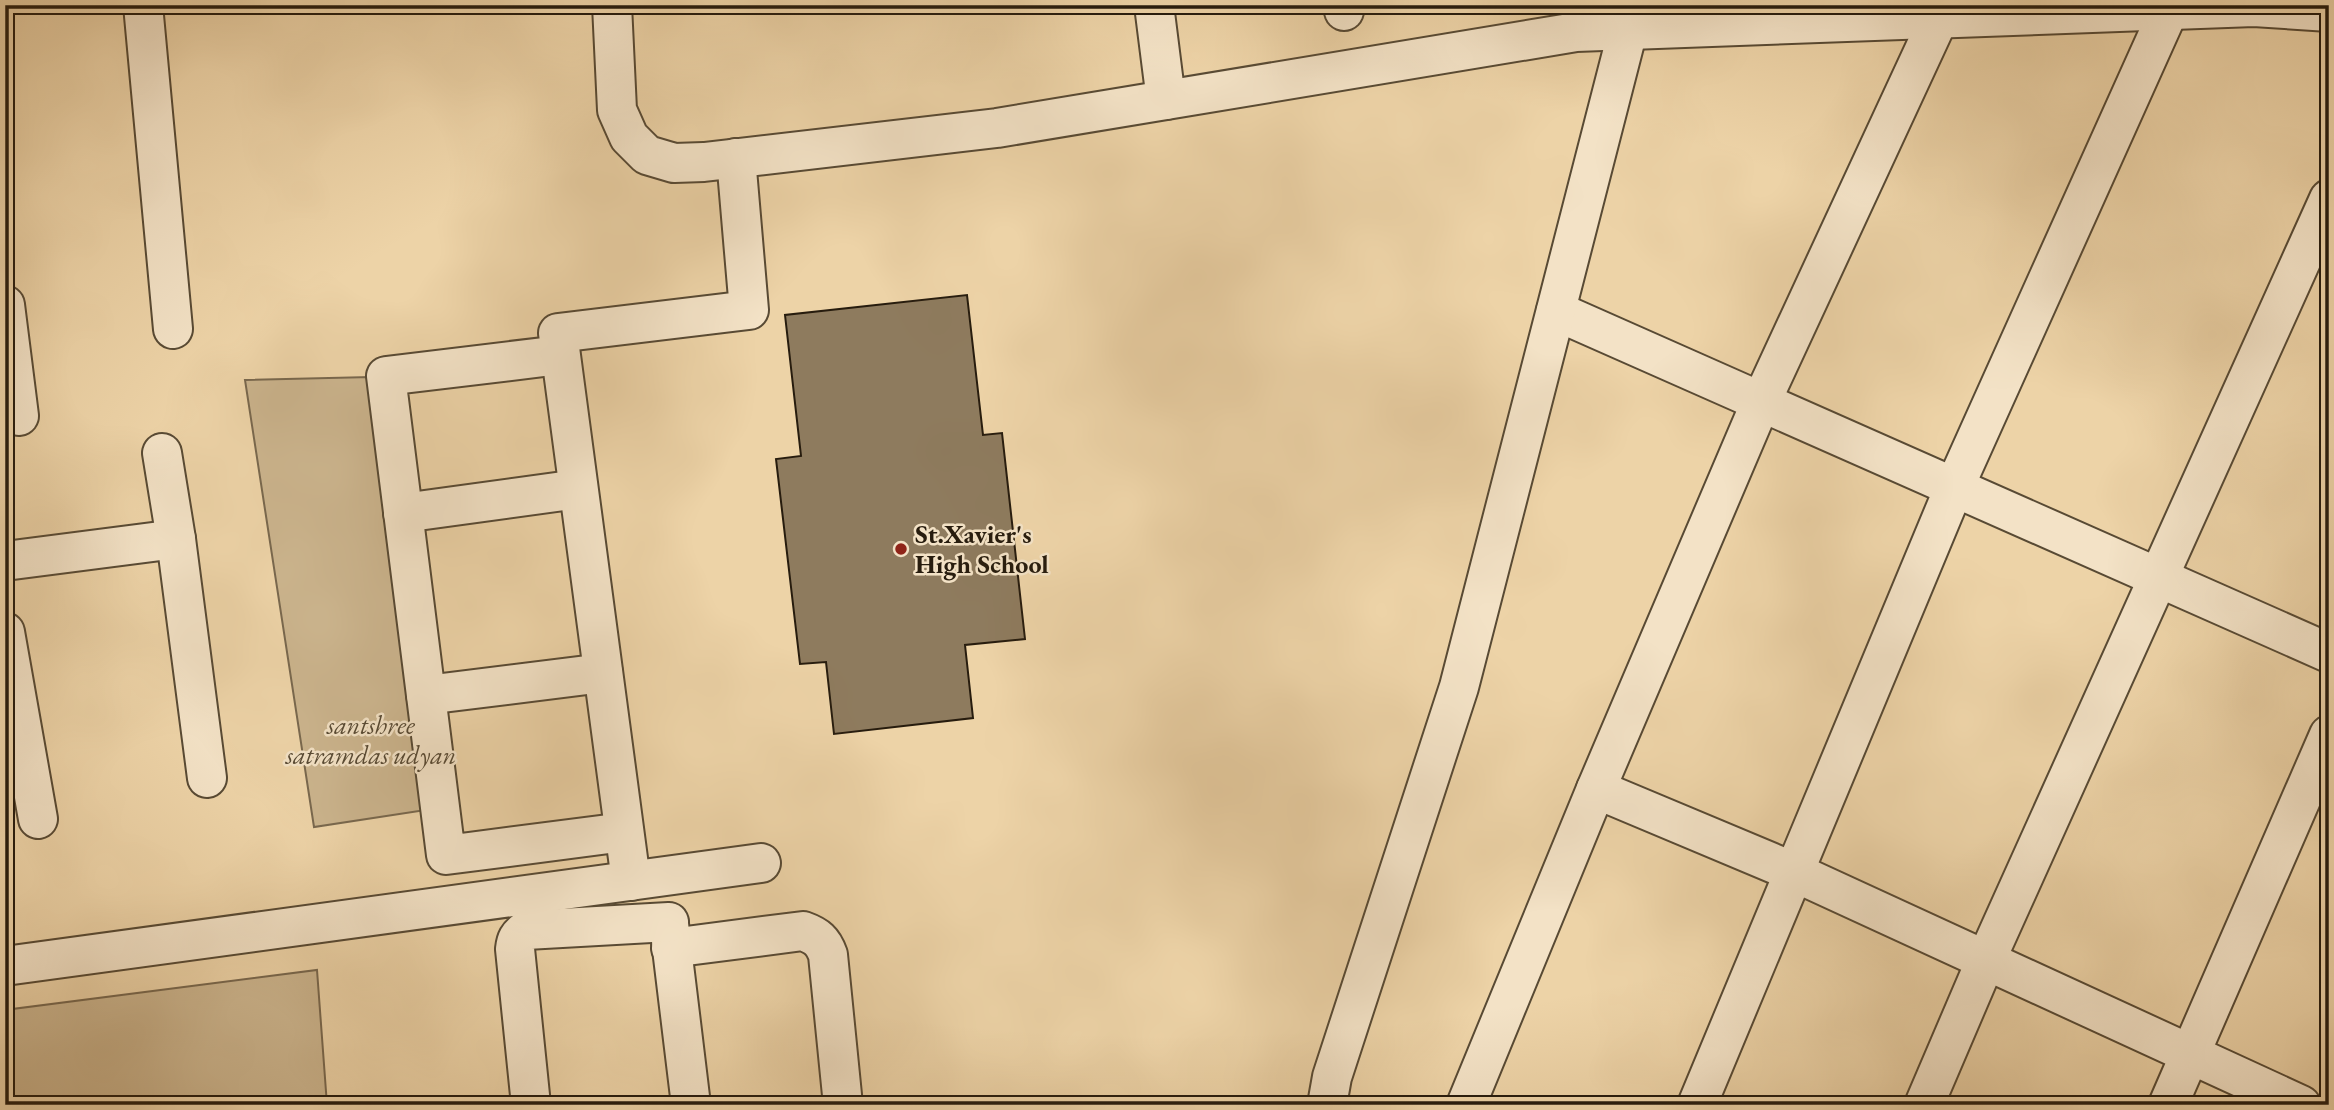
<svg xmlns="http://www.w3.org/2000/svg" width="2334" height="1110" font-family="'EB Garamond',serif">
	<style>
		.green { fill: #cbb48d; stroke: #79684e; stroke-width: 2 }
		.building { fill: #8e7b5e; stroke: #271c0e; stroke-width: 2 }
		.lines { fill: none; stroke-linecap: round; stroke-linejoin: round }
		.minor-casing { stroke: #584a34; stroke-width: 42 }
		.minor { stroke: #f3e2c6; stroke-width: 38 }
		.poi-dot { fill: #8f2418; stroke: #f3e2c6; stroke-width: 2.5 }
		.labels { text-anchor: middle; dominant-baseline: central; stroke-width: 5; stroke-linejoin: round; paint-order: stroke }
		.poi-label { font-size: 26px; font-weight: bold; fill: #271c0e; stroke: #f3e2c6; text-anchor: start }
		.park-label { font-size: 26px; font-style: italic; fill: #584a34; stroke: #f3e2c6 }
	</style>
	<rect width="100%" height="100%" fill="#edd3a7"/>
	<filter id="stains"><feTurbulence type="fractalNoise" baseFrequency=".00286" numOctaves="4"/><feColorMatrix values="0 0 0 0 .2 0 0 0 0 .09 0 0 0 0 .02 0 0 0 .5 -.17"/></filter>
	<radialGradient id="worn" r=".72"><stop offset=".6" stop-color="#630" stop-opacity="0"/><stop offset="1" stop-color="#630" stop-opacity=".3"/></radialGradient>
	<!-- green -->
	<g class="green">
		<path d="M371,377L452,806L314,827L245,380Z"/>
		<path d="M317,970L327,1105H5V1010Z"/>
	</g>
	<!-- building -->
	<path class="building" d="M967,295L983,435L1002,433L1025,639L965,645L973,718L834,734L826,662L800,664L776,459L801,456L785,315Z"/>
	<g class="lines">
		<!-- minor casing -->
		<g class="minor-casing">
			<g id="minor">
				<path d="M143,5L173,329"/>
				<path d="M612,5L617,110L629,137L647,155L674,163L704,162L997,128L1576,32L2254,7L2329,12"/>
				<path d="M1154,5L1166,100"/>
				<path d="M1344,5V11"/>
				<path d="M5,305L19,416"/>
				<path d="M1556,311L2329,653"/>
				<path d="M560,355L386,376L446,855L624,832"/>
				<path d="M162,453L176,539L207,778"/>
				<path d="M403,513L578,489"/>
				<path d="M5,561L176,539"/>
				<path d="M5,632L38,819"/>
				<path d="M426,695L603,673"/>
				<path d="M1596,789L1761,402L1939,18"/>
				<path d="M631,881L558,333L749,310L736,158"/>
				<path d="M669,924L691,1105"/>
				<path d="M671,948L803,931C817,936 823,941 828,955L843,1105"/>
				<path d="M5,966L761,863"/>
				<path d="M531,1105L515,949C516,940 518,936 526,930L669,922"/>
				<path d="M1327,1105L1332,1077L1459,687L1628,30"/>
				<path d="M1466,1105L1596,789L1794,872L2301,1105"/>
				<path d="M1697,1105L1954,488L2169,10"/>
				<path d="M1924,1105L1986,960L2329,199"/>
				<path d="M2168,1105L2329,735"/>
			</g>
		</g>
		<!-- minor -->
		<use href="#minor" class="minor"/>
	</g>
	<!-- markers -->
	<circle class="poi-dot" cx="901" cy="549" r="7"/>
	<g class="labels">
		<!-- poi labels -->
		<g class="poi-label">
			<text x="915" y="534">St.Xavier's<tspan x="915" dy="30">High School</tspan></text>
		</g>
		<!-- park labels -->
		<g class="park-label">
			<text x="371" y="725">santshree<tspan x="371" dy="30">satramdas udyan</tspan></text>
		</g>
	</g>
	<!-- margin -->
	<rect width="2334" height="1110" fill="none" stroke="#edd3a7" stroke-width="28"/>
	<rect x="7" y="7" width="2320" height="1096" fill="none" stroke="#271c0e" stroke-width="3.5"/>
	<rect x="14" y="14" width="2306" height="1082" fill="none" stroke="#271c0e" stroke-width="2"/>
	<rect width="100%" height="100%" filter="url(#stains)"/>
	<rect width="100%" height="100%" fill="url(#worn)"/>
</svg>
